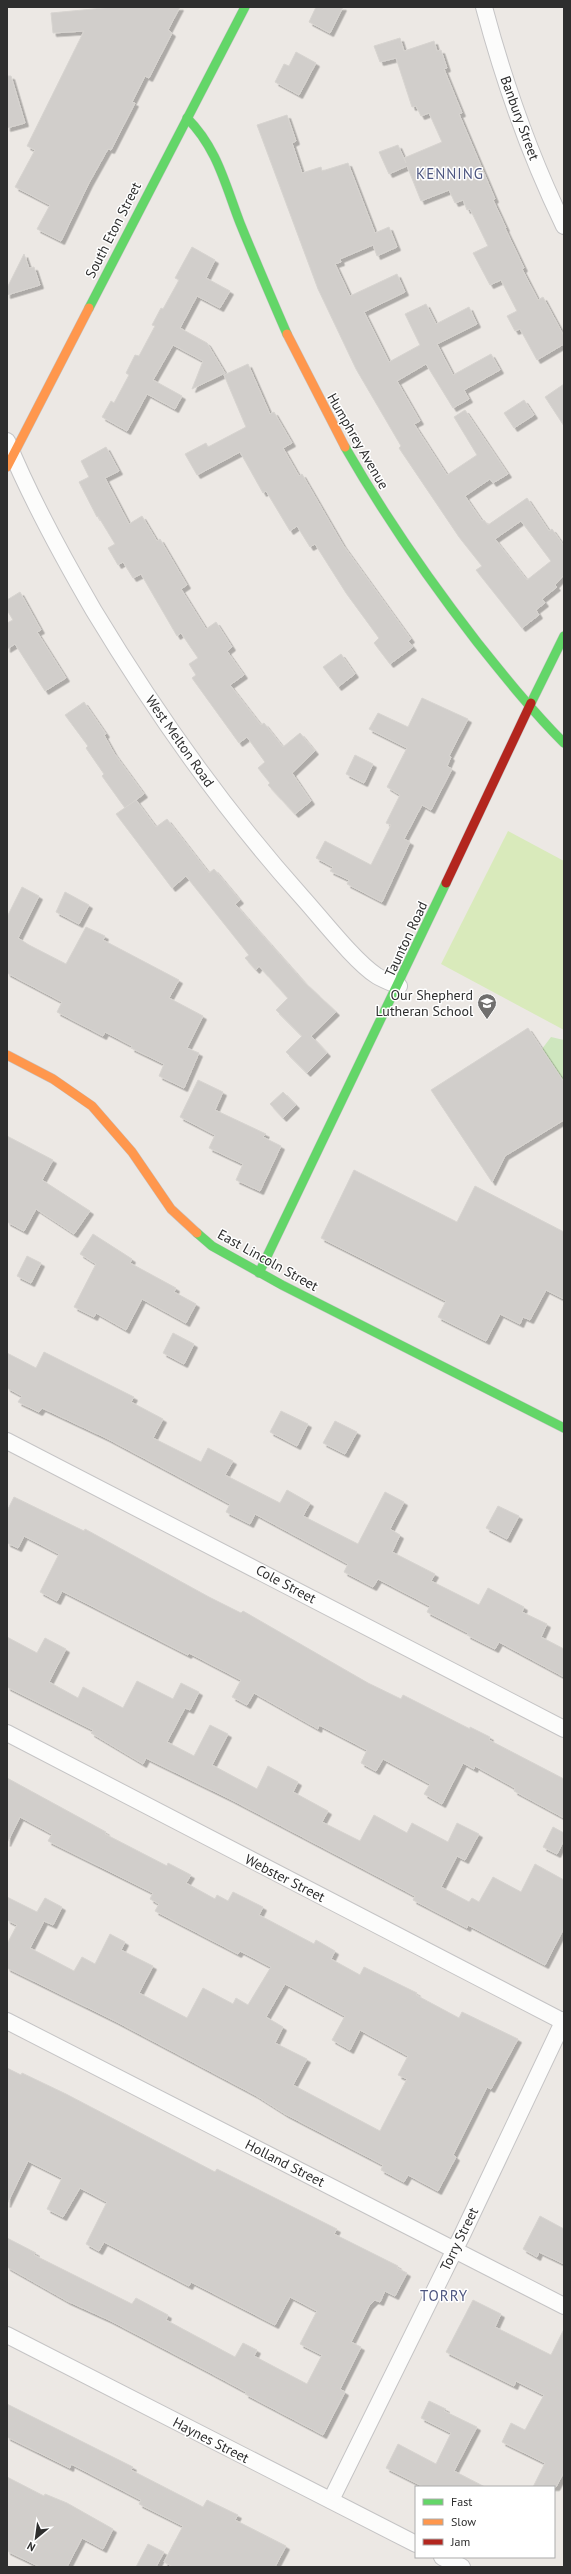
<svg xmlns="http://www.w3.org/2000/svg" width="571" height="2574" font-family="'PT Sans',sans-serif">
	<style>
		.green { fill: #cee6be }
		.pitch { fill: #d9eabb }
		.building { fill: #d1cecb; stroke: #d7d4d0; fill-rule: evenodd; filter: url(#shadow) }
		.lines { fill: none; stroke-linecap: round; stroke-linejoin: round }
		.street-casing { stroke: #c5c4c5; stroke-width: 18 }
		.fast-casing { stroke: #c5c4c5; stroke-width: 10 }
		.slow-casing { stroke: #c5c4c5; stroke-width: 10 }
		.jam-casing { stroke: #c5c4c5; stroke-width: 10 }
		.street { stroke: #fcfcfb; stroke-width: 16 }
		.fast { stroke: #63d668; stroke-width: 9 }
		.slow { stroke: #ff974d; stroke-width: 9 }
		.jam { stroke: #b3261e; stroke-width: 9 }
		.labels { text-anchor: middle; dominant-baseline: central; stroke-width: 3; stroke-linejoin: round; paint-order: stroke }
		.street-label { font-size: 14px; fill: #2e2e2e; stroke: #fff }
		.poi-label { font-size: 14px; fill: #2e2e2e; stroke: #fff; text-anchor: end }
		.neighbourhood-label { font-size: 15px; letter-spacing: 1px; fill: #4d5680; stroke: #fff }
	</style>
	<defs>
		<filter id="shadow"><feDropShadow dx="3.5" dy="3.5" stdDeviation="0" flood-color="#0004"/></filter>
	</defs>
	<rect width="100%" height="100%" fill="#ece8e4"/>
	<!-- green -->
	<path class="green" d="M551,1037L564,1040V1082L542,1049Z"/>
	<!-- pitch -->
	<path class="pitch" d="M508,831L564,861V1030L441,964Z"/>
	<!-- building -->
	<g class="building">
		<path d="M114,7H180L168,30L172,33L149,78L145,76L132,102L135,103L111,150L108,149L89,183L61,241L37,229L50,205L15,187L35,150L27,146L84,31L53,33L51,13Z"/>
		<path d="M316,7H343L330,33L309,22Z"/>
		<path d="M400,38L404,51L434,41L437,51L441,50L447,68L444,69L462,113L459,114L495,199L493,200L506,228H505L524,268L522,269L538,300L543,297L564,336V344L537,360L520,329L515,331L507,316L517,311L501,280L490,285L473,253L488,246L470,209L467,210L463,200L455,203L449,190L421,201L407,166L389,174L379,152L398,145L406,163L404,158L442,142L429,113L421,116L416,106L412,107L396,58L380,62L374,46Z"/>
		<path d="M296,52L316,63L299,95L275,82L284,64L289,66Z"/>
		<path d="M7,76H11L25,123L7,128Z"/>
		<path d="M287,115L296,141L292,143L302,173L321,167L322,171L348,163L375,233L389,227L397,247L377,256L373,245L340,259L341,262L335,264L350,296L397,274L405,292L364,312L389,362L420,345L405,314L426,304L436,324L469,307L477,324L437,344L453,375L491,354L500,370L464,390L469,399L453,408L426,364L397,381L420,421L414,424L447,475L477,455L454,417L465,410L508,474L493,483L490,479L465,496L482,521L484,520L488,525L527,498L549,531L552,529L564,546V577L563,576L555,585L557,587L542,599L545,603L536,610L539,615L522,628L476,570L482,566L459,537L399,448L401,446L356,369L318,289L257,125ZM521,521L551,561L527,580L495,539Z"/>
		<path d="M192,247L215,260L206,278L230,291L220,308L197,296L180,328L207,343L225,373L192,389L203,361L173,345L153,380L182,396L175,409L147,394L127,431L102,417L111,401L114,403L129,375L126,373L135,355L139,356L155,326L152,325L161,308L163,309L179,280L175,278Z"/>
		<path d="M24,254L29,268L34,267L40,285L7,295V288Z"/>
		<path d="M248,364L270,414L274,412L292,443L283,448L299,476L302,474L343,545L411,639L408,641L413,647L390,664L374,643L379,638L346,593L315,544L310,547L297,526L290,531L266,491L263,493L240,452L197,475L185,454L206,443L208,447L246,427L224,375Z"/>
		<path d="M564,384V426L545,397Z"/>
		<path d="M524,400L534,415L514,428L504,413Z"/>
		<path d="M106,447L119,471L105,478L129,524L142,516L157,541L160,539L187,585L181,589L206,629L216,622L232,647L227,651L244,675L230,685L261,725L264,723L283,747L300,733L315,751L292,773L311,801L295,814L268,785L270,783L258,768L265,762L247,737L239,743L192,678L196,675L189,664L198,658L181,633L177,636L141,574L133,578L123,562L118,565L108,548L115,544L98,516L97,517L79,482L89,477L81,461Z"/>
		<path d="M20,592L41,630L37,632L66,678L45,691L15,644L7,649V623L13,620L7,610V600Z"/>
		<path d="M341,654L355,674L338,687L323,667Z"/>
		<path d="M422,698L468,719L449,756L451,757L447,766L452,769L431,810L422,805L404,839L410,842L382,902L347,884L349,880L330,871L333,867L316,858L325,841L371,865L391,825L386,823L400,795L387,787L407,748L369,729L378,713L408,727Z"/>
		<path d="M84,702L106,734L104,735L114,753L144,794L125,808L102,776L104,774L86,748L88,746L65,715Z"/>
		<path d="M355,755L373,764L364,783L346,774Z"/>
		<path d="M136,800L156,827L167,819L209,873L214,869L240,900L235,904L255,927L304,982L336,1012L311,1036L327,1053L307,1073L286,1052L302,1036L276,1010L288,998L259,966L256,970L245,958L249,955L186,876L172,888L116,814Z"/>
		<path d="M22,887L39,896L18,938L29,945L66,964L86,927L105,936L103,940L179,980L169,998L203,1016L187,1048L199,1053L184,1088L159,1076L164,1064L131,1048L132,1046L105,1032L103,1036L57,1012L62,1002L7,973V917Z"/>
		<path d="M65,892L89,905L79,924L56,912Z"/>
		<path d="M528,1028L564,1082V1120L505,1156L492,1182L431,1090Z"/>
		<path d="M198,1080L223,1092L215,1110L266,1134L263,1137L281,1146L260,1191L236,1180L243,1164L209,1148L215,1135L180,1117Z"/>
		<path d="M283,1092L296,1105L283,1118L270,1104Z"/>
		<path d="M7,1136L53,1160L42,1180L90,1211L74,1234L36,1209L24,1231L7,1222Z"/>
		<path d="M354,1170L457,1222L475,1186L564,1232V1299L546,1290L530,1320L523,1317L520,1324L500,1314L486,1341L438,1317L446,1301L321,1238Z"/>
		<path d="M93,1234L132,1259L130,1263L176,1288L174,1292L196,1304L186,1323L142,1299L126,1330L96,1313L94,1317L74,1307L96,1264L80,1254Z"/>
		<path d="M27,1256L41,1263L31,1283L17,1276Z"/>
		<path d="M173,1333L194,1344L184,1364L163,1353Z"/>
		<path d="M44,1352L134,1397L131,1402L163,1419L153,1438L201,1462L208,1448L233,1461L225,1475L280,1503L287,1490L310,1503L303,1516L358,1544L385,1492L404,1502L390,1529L400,1535L392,1552L435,1574L431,1581L479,1605L488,1588L524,1607L522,1612L547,1624L541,1637L564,1649V1677L499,1642L495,1649L467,1635L468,1633L427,1612L430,1606L378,1579L373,1587L344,1572L348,1564L255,1514L250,1524L226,1512L230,1504L106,1438L42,1408L39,1412L18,1402L22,1396L7,1388V1353L36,1368Z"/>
		<path d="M281,1411L308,1424L297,1446L270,1432Z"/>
		<path d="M335,1421L357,1432L345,1454L323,1443Z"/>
		<path d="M14,1497L84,1531L85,1529L209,1597L241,1613L243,1611L368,1683L401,1699L403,1695L470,1729V1727L490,1737L489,1740L564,1779V1818L514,1791L515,1788L475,1766L474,1769L463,1763L442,1804L424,1794L430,1784L383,1759L376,1771L361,1763L367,1750L319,1725L318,1729L254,1693L247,1705L232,1697L241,1680L189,1653L188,1655L62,1591L57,1601L40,1592L59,1554L24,1536L18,1548L7,1543V1511Z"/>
		<path d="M498,1506L519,1516L507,1539L486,1528Z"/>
		<path d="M7,1637L37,1653L45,1638L66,1649L49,1682L78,1698L83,1687L123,1708L137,1681L173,1699L181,1683L199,1692L190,1710L185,1708L167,1742L194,1756L210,1725L228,1734L212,1765L257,1789L268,1766L298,1782L293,1792L328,1811L322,1822L360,1841L374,1815L407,1833L412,1823L448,1842L457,1823L479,1834L465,1860L457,1856L441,1887L469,1902L472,1898L479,1902L493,1877L521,1892L535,1864L564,1880V1928L545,1965L468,1925L467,1928L413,1900L415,1896L230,1799L156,1763L146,1758L143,1764L91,1733L93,1730L7,1687Z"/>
		<path d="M7,1778L106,1832L105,1834L167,1866L168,1863L191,1875L186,1883L215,1899L217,1895L228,1901L233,1892L263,1907L259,1915L314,1944L316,1940L335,1951L331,1959L360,1975L364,1967L417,1993L416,1995L459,2018L462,2012L518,2039L491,2089L487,2087L453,2155L456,2157L438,2191L408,2175L404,2182L381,2170L383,2165L285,2114L255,2095L115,2021L7,1968V1944L17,1925L7,1920V1897L37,1912L45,1898L62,1907L53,1925L44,1921L30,1948L74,1971L82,1957L95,1964L110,1934L125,1942L121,1950L153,1966L139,1993L187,2018L203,1988L233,2004L236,1998L248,2005L271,1967L240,1951L238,1954L155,1911L159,1904L150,1899L153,1893L48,1841L52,1834L20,1817L7,1843ZM285,1984L345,2016L332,2040L350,2050L360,2030L408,2056L398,2075L407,2079L380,2131L293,2085L307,2059L275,2043L283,2027L266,2017Z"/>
		<path d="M553,1827L564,1833V1840L557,1854L543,1847Z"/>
		<path d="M7,2068L21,2075L22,2073L66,2094L215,2172L217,2169L337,2229L334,2234L398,2266L397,2268L407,2273L395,2296L385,2291L380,2302L375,2300L369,2306L351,2342L361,2347L340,2389L345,2392L323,2435L245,2394L246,2392L205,2370L109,2320L67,2301L7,2267V2238L36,2253L34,2255L132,2304L136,2298L168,2315L166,2320L235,2357L243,2343L257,2350L254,2356L307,2384L322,2355L300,2344L317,2311L290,2297L275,2325L191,2282L189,2286L104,2242L99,2251L86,2244L107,2202L80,2188L63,2217L47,2209L62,2178L28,2161L7,2204Z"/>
		<path d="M540,2216L564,2229V2264L539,2252L537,2257L523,2249Z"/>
		<path d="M473,2300L501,2314L495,2327L551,2355L564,2329V2472L556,2487H533L545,2463L502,2442L511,2423L525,2430L544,2395L516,2381L514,2386L446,2352Z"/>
		<path d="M429,2401L446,2409L444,2411L477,2427L454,2471L485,2487H424L386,2468L398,2444L436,2464L451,2433L421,2418Z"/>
		<path d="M7,2404L133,2467L131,2470L203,2507L207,2500L238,2515L235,2520L286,2546L275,2567H173L164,2562L183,2526L139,2504L141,2500L71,2464L70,2468L7,2437Z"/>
		<path d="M7,2477L44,2496L45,2494L67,2503L113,2529L103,2549L82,2538L67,2567H40L7,2551Z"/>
		<path d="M148,2544L164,2552L156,2567H136Z"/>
	</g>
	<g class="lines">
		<!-- street casing -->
		<g class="street-casing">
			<g id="street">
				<path d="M484,7C504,82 530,156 564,226"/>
				<path d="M7,441C31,500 62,556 94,611C155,712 223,809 302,897C321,918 355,962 377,976C384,980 392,983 399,986"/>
				<path d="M7,1441L564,1729"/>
				<path d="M7,1733L564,2022"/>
				<path d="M7,2021L564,2306"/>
				<path d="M7,2335L416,2544"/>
				<path d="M331,2500L463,2233L564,2020"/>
				<path d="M442,2557L462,2567"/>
			</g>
		</g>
		<!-- fast casing -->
		<g class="fast-casing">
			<g id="fast">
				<path d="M187,118C217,148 225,184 240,223C255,260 271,297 287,334"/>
				<path d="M89,308L245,7"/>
				<path d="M345,447C384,515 429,580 477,642C505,677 533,712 564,743"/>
				<path d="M531,703L564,636"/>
				<path d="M197,1233L212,1246L282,1285L564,1428"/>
				<path d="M259,1273L446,883"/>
			</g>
		</g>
		<!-- slow casing -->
		<g class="slow-casing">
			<g id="slow">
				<path d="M287,334L345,447"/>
				<path d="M7,467L89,308"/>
				<path d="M7,1055L53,1079L92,1106L132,1152L171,1209L197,1233"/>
			</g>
		</g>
		<!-- jam casing -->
		<g class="jam-casing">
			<path id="jam" d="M446,883L531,703"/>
		</g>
		<!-- street -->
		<use href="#street" class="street"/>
		<!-- fast -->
		<use href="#fast" class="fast"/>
		<!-- slow -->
		<use href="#slow" class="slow"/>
		<!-- jam -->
		<use href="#jam" class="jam"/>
	</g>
	<!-- icons -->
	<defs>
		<g id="school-pin" transform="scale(1)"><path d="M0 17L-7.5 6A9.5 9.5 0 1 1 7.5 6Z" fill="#706f6e" stroke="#fff"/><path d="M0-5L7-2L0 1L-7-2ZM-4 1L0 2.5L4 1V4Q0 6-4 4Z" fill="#fff"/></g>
	</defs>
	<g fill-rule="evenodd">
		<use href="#school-pin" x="487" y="1003"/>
	</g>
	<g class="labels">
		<!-- street labels -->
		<g class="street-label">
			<text transform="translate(520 118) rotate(70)">Banbury Street</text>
			<text transform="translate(113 230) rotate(-63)">South Eton Street</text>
			<text transform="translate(358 441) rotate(60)">Humphrey Avenue</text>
			<text transform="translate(180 741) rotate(55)">West Melton Road</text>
			<text transform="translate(406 939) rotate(-65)">Taunton Road</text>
			<text transform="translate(268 1260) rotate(29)">East Lincoln Street</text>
			<text transform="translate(286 1584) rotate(28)">Cole Street</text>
			<text transform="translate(285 1878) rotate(27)">Webster Street</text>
			<text transform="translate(285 2163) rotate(27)">Holland Street</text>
			<text transform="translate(459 2239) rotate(-64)">Torry Street</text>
			<text transform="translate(211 2440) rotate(27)">Haynes Street</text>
		</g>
		<!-- poi labels -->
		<g class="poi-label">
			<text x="473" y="995">Our Shepherd<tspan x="473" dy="16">Lutheran School</tspan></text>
		</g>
		<!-- neighbourhood labels -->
		<g class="neighbourhood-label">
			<text x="450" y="173">KENNING</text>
			<text x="444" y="2295">TORRY</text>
		</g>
	</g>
	<!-- border -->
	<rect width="571" height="2574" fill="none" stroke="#2e2e2e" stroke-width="16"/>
	<!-- legend -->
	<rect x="415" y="2486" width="140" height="72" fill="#ffffff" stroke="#ababab"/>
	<rect x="423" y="2499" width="20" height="6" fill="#63d668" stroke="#ababab"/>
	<text x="451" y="2506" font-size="12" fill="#2e2e2e">Fast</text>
	<rect x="423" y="2519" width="20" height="6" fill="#ff974d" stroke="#ababab"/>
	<text x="451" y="2526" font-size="12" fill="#2e2e2e">Slow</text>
	<rect x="423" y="2539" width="20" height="6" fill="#b3261e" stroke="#ababab"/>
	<text x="451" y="2546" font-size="12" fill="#2e2e2e">Jam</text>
	<!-- north arrow -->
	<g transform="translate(36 2538) rotate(209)" stroke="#ffffff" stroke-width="3" paint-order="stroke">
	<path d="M0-3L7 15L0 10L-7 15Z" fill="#2e2e2e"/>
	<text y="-6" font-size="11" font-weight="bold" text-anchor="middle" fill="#2e2e2e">N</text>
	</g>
</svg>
